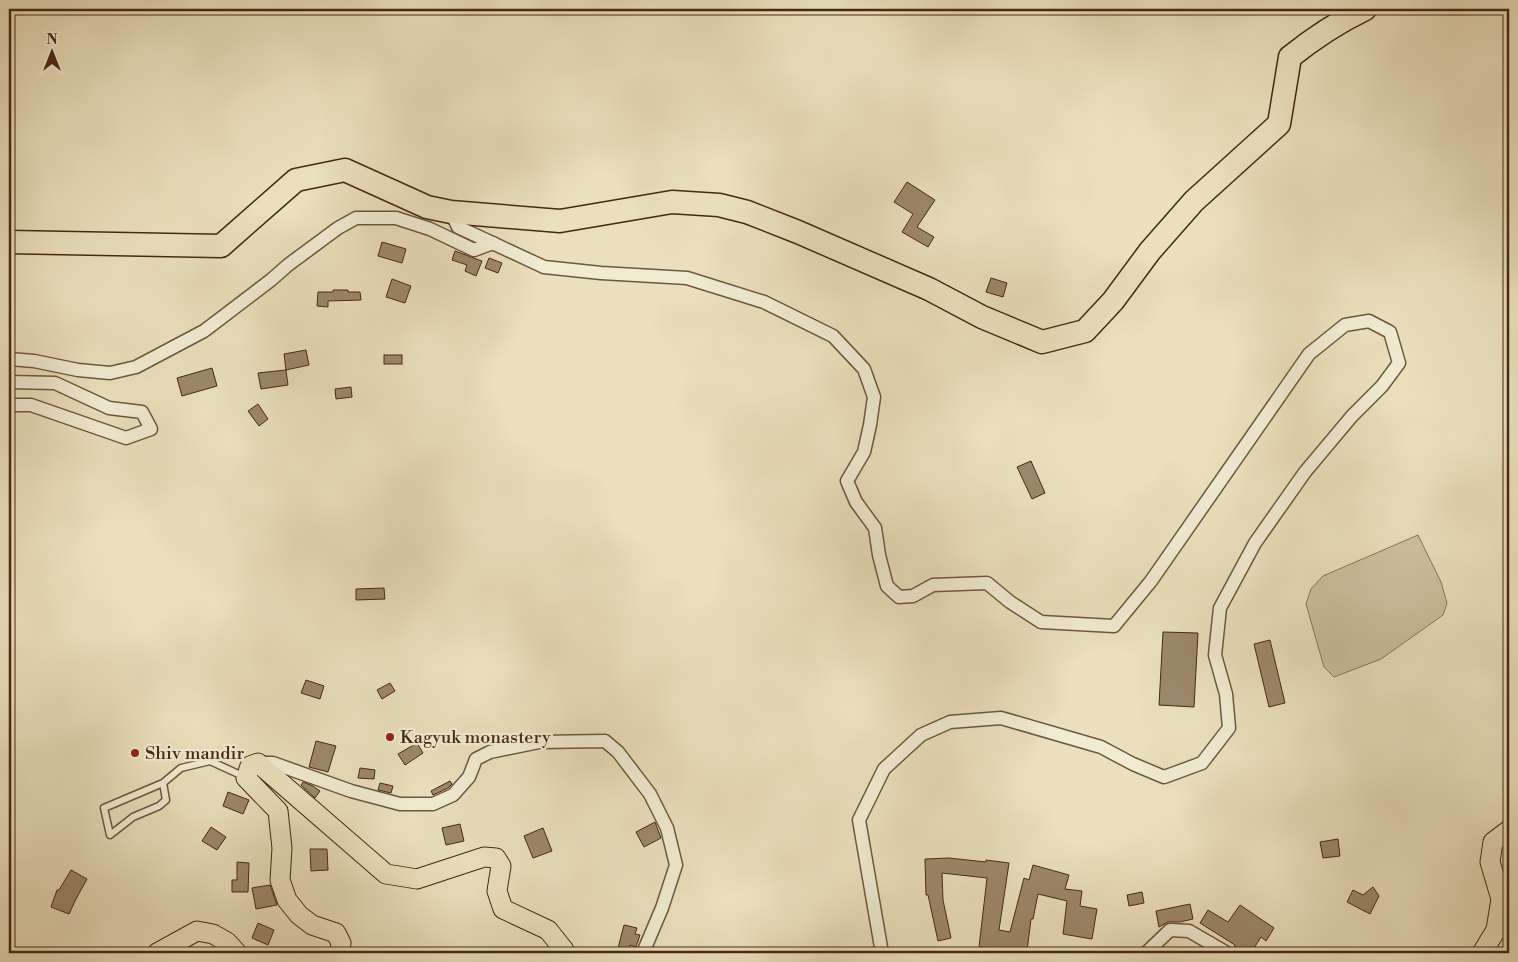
<svg xmlns="http://www.w3.org/2000/svg" width="1518" height="962" font-family="'Libre Bodoni',serif">
	<style>
		.green { fill: #cec1a0; stroke: #8a745a }
		.building { fill: #9c886b; stroke: #472813 }
		.lines { fill: none; stroke-linecap: round; stroke-linejoin: round }
		.lane-casing { stroke: #70563e; stroke-width: 9 }
		.street-casing { stroke: #70563e; stroke-width: 15 }
		.primary-casing { stroke: #472813; stroke-width: 21 }
		.highway-casing { stroke: #472813; stroke-width: 25 }
		.lane { stroke: #f1ebd4; stroke-width: 6 }
		.street { stroke: #f1ebd4; stroke-width: 12 }
		.primary { stroke: #eae0bd; stroke-width: 19 }
		.highway { stroke: #eae0bd; stroke-width: 22 }
		.poi-dot { fill: #8f2418; stroke: #f1ebd4; stroke-width: 2 }
		.labels { text-anchor: middle; dominant-baseline: central; stroke-width: 4.5; stroke-linejoin: round; paint-order: stroke }
		.poi-label { font-size: 18px; fill: #472813; stroke: #f1ebd4; text-anchor: start }
	</style>
	<rect width="100%" height="100%" fill="#eae0bd"/>
	<filter id="stains"><feTurbulence type="fractalNoise" baseFrequency=".004" numOctaves="4"/><feColorMatrix values="0 0 0 0 .2 0 0 0 0 .09 0 0 0 0 .02 0 0 0 .5 -.17"/></filter>
	<radialGradient id="worn" r=".72"><stop offset=".6" stop-color="#630" stop-opacity="0"/><stop offset="1" stop-color="#630" stop-opacity=".3"/></radialGradient>
	<!-- green -->
	<path class="green" d="M1418,535L1441,582L1447,603L1443,615L1381,659L1334,677L1324,667L1306,604L1311,589L1323,576Z"/>
	<!-- building -->
	<g class="building">
		<path d="M907,182L935,200L917,227L934,237L928,247L902,232L913,214L894,202Z"/>
		<path d="M382,242L406,249L402,263L378,256Z"/>
		<path d="M455,251L482,261L476,276L465,271L467,265L452,260Z"/>
		<path d="M489,258L502,263L498,273L485,268Z"/>
		<path d="M991,278L1007,283L1003,297L986,292Z"/>
		<path d="M392,279L411,286L405,303L386,297Z"/>
		<path d="M333,290H348V292H360L361,300L328,301V307L317,306L318,292H333Z"/>
		<path d="M306,350L309,365L286,370L284,354Z"/>
		<rect x="384" y="355" width="18" height="9"/>
		<path d="M212,368L217,386L182,396L177,378Z"/>
		<path d="M286,370L288,385L261,389L258,373Z"/>
		<path d="M351,387L352,397L336,399L335,389Z"/>
		<path d="M258,404L268,419L259,426L248,411Z"/>
		<path d="M1031,461L1045,493L1032,499L1017,467Z"/>
		<path d="M384,588L385,599L356,600V589Z"/>
		<path d="M1163,632L1198,633L1194,707L1159,705Z"/>
		<path d="M1270,640L1285,703L1269,707L1254,644Z"/>
		<path d="M306,680L324,686L320,699L301,693Z"/>
		<path d="M390,683L395,691L382,699L377,690Z"/>
		<path d="M316,741L336,746L328,772L309,767Z"/>
		<path d="M417,743L423,753L405,765L398,754Z"/>
		<path d="M360,768L375,770L374,779L358,778Z"/>
		<path d="M450,781L452,784L448,788L433,795L431,791Z"/>
		<path d="M303,782L313,786L320,791L315,798L301,785Z"/>
		<path d="M380,783L393,786L391,793L378,790Z"/>
		<path d="M228,792L249,800L243,814L223,806Z"/>
		<path d="M655,822L661,838L644,847L636,832Z"/>
		<path d="M460,824L464,841L446,845L442,828Z"/>
		<path d="M211,827L226,837L217,850L202,841Z"/>
		<path d="M543,828L552,851L533,858L524,836Z"/>
		<path d="M1338,839L1340,856L1323,858L1320,842Z"/>
		<path d="M310,849H327L328,870L311,871Z"/>
		<path d="M949,858L986,862V860L1009,863L999,930L1010,932L1024,878L1029,880L1033,865L1069,875L1065,889L1082,891L1080,906L1097,909L1092,939L1063,934L1067,901L1038,894L1033,919H1031L1027,951L1008,948L1007,953L997,951V949L979,947L987,878L942,873L943,900L951,938L938,941L928,895H926L925,859Z"/>
		<path d="M237,862L249,863L248,892H232V880H237Z"/>
		<path d="M71,870L87,879L76,899L69,914L51,907L57,890H59Z"/>
		<path d="M270,885L277,905L256,909L252,888Z"/>
		<path d="M1373,887L1379,896L1370,914L1347,902L1353,890L1363,895Z"/>
		<path d="M1142,892L1144,903L1129,906L1127,895Z"/>
		<path d="M1190,904L1193,919L1180,922H1168L1159,927L1156,911Z"/>
		<path d="M1240,905L1274,928L1266,941L1261,937L1251,953H1242L1234,948L1235,945L1200,923L1208,910L1228,922Z"/>
		<path d="M258,923L274,930L268,945L252,938Z"/>
		<path d="M624,925L637,928L635,934L640,935L636,947L630,945L628,953L617,952Z"/>
	</g>
	<g class="lines">
		<!-- lane casing -->
		<g class="lane-casing">
			<path id="lane" d="M163,783L166,800L159,806L133,817L110,835L104,808L163,783L181,768L210,761L245,777"/>
		</g>
		<!-- street casing -->
		<g class="street-casing">
			<g id="street">
				<path d="M451,212L458,227L544,267L601,273L687,278L764,302L833,336L864,369L874,397L870,425L864,452L847,481L856,502L875,528L879,555L887,586L899,597L913,596L933,585L987,583L1010,602L1041,622L1114,626L1151,581L1309,354L1345,325L1369,321L1390,332L1399,363L1382,386L1352,416L1305,472L1255,543L1220,608L1215,655L1226,694L1229,728L1202,763L1164,777L1133,764L1101,747L1001,718L950,722L921,735L884,769L859,820L882,953"/>
				<path d="M9,359L34,361L78,370L110,373L136,367L204,331L271,280L288,265L338,228L356,218H396L430,229L474,250L493,243"/>
				<path d="M9,382L55,383L109,408L142,412L151,429L126,438L31,405H9"/>
				<path d="M258,763H273L351,791L400,804H433L453,795L469,777L476,759L490,752L539,742L605,741L618,752L650,794L667,828L676,865L662,908L645,948V953"/>
				<path d="M1146,953L1170,930L1189,931L1227,953"/>
			</g>
		</g>
		<!-- primary casing -->
		<g class="primary-casing">
			<g id="primary">
				<path d="M157,953L197,931L213,934L227,942L237,953"/>
				<path d="M340,953L341,943L336,933L312,925L299,915L287,900L280,880L282,848L278,811L246,778L250,766L258,763L386,874L417,879L484,857L496,858L501,866L497,891L503,909L548,930L564,950V953"/>
				<path d="M1482,953L1496,930L1501,899L1490,862L1493,842L1509,830"/>
			</g>
		</g>
		<!-- highway casing -->
		<g class="highway-casing">
			<path id="highway" d="M9,242L221,246L296,180L345,170L427,207L451,212L560,221L672,202L719,205L747,212L798,232L929,289L982,317L1042,342L1085,331L1113,301L1150,251L1194,201L1279,124L1290,57C1315,37 1336,23 1365,9"/>
		</g>
		<!-- lane -->
		<use href="#lane" class="lane"/>
		<!-- street -->
		<use href="#street" class="street"/>
		<!-- primary -->
		<use href="#primary" class="primary"/>
		<!-- highway -->
		<use href="#highway" class="highway"/>
	</g>
	<!-- markers -->
	<g class="poi-dot">
		<circle cx="390" cy="737" r="5"/>
		<circle cx="135" cy="753" r="5"/>
	</g>
	<g class="labels">
		<!-- poi labels -->
		<g class="poi-label">
			<text x="400" y="737">Kagyuk monastery</text>
			<text x="145" y="753">Shiv mandir</text>
		</g>
	</g>
	<!-- margin -->
	<rect width="1518" height="962" fill="none" stroke="#eae0bd" stroke-width="30"/>
	<rect x="10" y="10" width="1498" height="942" fill="none" stroke="#472813" stroke-width="2.5"/>
	<rect x="15" y="15" width="1488" height="932" fill="none" stroke="#472813"/>
	<!-- north arrow -->
	<g transform="translate(52 52)" stroke="#f1ebd4" stroke-width="4" paint-order="stroke">
	<path d="M0-4L9 19L0 12L-9 19Z" fill="#472813"/>
	<text y="-8" font-size="14" font-weight="bold" text-anchor="middle" fill="#472813">N</text>
	</g>
	<rect width="100%" height="100%" filter="url(#stains)"/>
	<rect width="100%" height="100%" fill="url(#worn)"/>
</svg>
